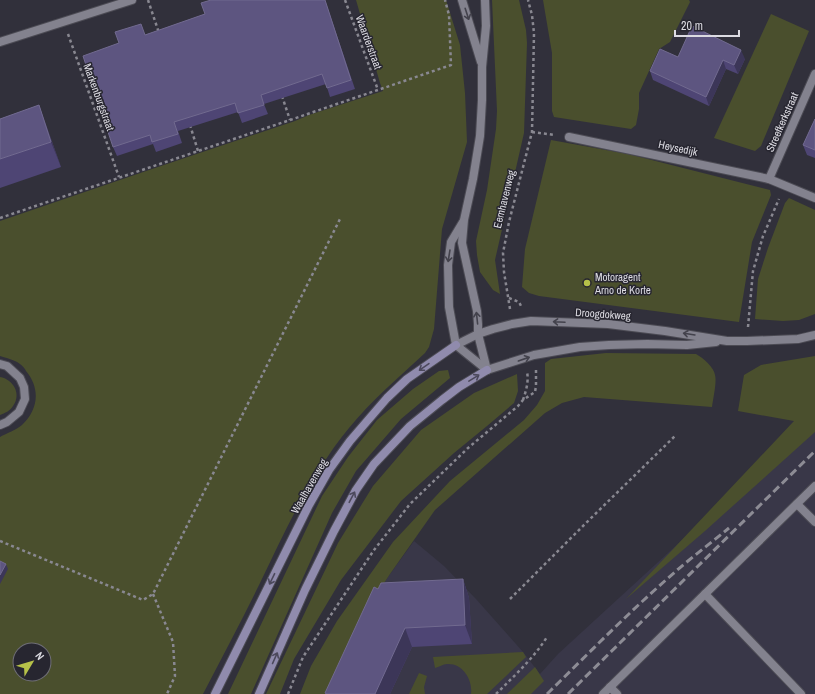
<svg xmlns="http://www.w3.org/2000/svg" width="815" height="694" font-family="'Archivo Narrow',sans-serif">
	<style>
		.built { fill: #393748 }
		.green { fill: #4a4f2d; fill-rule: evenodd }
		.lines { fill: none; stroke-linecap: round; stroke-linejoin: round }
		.lane-casing { stroke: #4c4b54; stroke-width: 10 }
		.street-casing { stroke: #4c4b54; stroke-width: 10 }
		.secondary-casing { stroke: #4c4b54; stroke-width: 10 }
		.path { stroke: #898891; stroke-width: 2.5; stroke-dasharray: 3 3; stroke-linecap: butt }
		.lane { stroke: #83828e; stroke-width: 8 }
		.street { stroke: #83828e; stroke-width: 8 }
		.secondary { stroke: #908bad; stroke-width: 8 }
		.rail { stroke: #8d8c95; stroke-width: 3; stroke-dasharray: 8 4; stroke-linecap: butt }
		.wall { fill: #4e4574 }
		.shaded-wall { fill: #3c3658 }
		.building { fill: #5d5580; stroke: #716a8f }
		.oneway { stroke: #43424c }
		.oneway2 { stroke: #4c495c }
		.poi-dot { fill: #b6c149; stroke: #272630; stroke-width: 1.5 }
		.labels { text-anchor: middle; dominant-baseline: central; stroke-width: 3; stroke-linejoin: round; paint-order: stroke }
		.street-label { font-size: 11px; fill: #dcdbe2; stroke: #272630 }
		.poi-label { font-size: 11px; fill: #dcdbe2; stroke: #272630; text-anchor: start }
	</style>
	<rect width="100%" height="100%" fill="#31303b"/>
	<!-- built -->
	<path class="built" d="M815,418V694H329L367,609L390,574L414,541L444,566L476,599L523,652L540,674L558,654Z"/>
	<!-- green -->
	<g class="green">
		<path d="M356,0H446L460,45L465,93L467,142L442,229L434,329L429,347L425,353C399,377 372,400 349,428C311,474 286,529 260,583C242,620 222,657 203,694H0V437C7,433 16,430 22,425C38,410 41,389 26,371C25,369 23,366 20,364C15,360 6,358 0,356V221L152,169L295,121L309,115L383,91L380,83ZM20,650H44V674H20Z"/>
		<path d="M492,0H519L526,30L527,43L524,133L495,260L500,294L493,290L480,272L477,255L476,241L487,190L496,129L497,111Z"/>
		<path d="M543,0H689L690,2L670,42L659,49L639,93V109L636,125L631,129L554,117L552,111V53Z"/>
		<path d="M771,14L809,31L761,146L755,151L714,138Z"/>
		<path d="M551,140L628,154L770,190L771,195L752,242L739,322L539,296L529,293L522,287L525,249Z"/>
		<path d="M789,198L815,210V314L799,320L783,321L755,319L758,279L768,248L785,203Z"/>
		<path d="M606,353L696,354C703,358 714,367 715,375C717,382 713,399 712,407L584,397L562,403L545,413L435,510L390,574L367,609L329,694H300L311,666L337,621L393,542L450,481L524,420L537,405L545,391V363L551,359Z"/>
		<path d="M815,356V432L705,531L626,599L794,421L738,411L744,375L761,365Z"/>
		<path d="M448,370L450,378L401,419L356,471L332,513L251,694H228L322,496L348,457L377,420L413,389L439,371Z"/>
		<path d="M517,374L518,391L514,403L487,426L454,453L401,501L341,580L294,659L280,694H266L338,543L373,486L421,430L474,393Z"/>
		<path d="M0,377C13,379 22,394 13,406C10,411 5,413 0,415Z"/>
		<path d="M523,652L526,657L487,694H471C473,680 463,663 447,664C443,664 439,667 435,668L433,657Z"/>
		<path d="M535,667L544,681L531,694H507Z"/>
		<path d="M419,673L427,676L424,687L425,694H409Z"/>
	</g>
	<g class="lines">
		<!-- lane casing -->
		<g class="lane-casing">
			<g id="lane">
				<path d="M797,504L815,522"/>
				<path d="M705,594L801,694"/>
				<path d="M610,687L617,694"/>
				<path d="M603,694L815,486"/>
			</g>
		</g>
		<!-- street casing -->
		<g class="street-casing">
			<g id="street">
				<path d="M462,0L481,62"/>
				<path d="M485,0L486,26L482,67V100L480,136L473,179L464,220L462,243L477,311L478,324V334L487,370"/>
				<path d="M0,42L132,0"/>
				<path d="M569,137L769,179L815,198"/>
				<path d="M769,179L815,74"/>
				<path d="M463,222L451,242L448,265L449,307L456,345L487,370"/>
				<path d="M456,345L478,334L493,329L512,324L531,321L608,324L665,331L727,341H747L798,339L815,335"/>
				<path d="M0,364L7,366L20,378L24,387L25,399L19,412L7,422L0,425"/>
				<path d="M487,370L534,355L580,347L609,345L647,344L687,345L716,342"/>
			</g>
		</g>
		<!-- secondary casing -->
		<g class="secondary-casing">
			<g id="secondary">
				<path d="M215,694L309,505L329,470L350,441L387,398L407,379L456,345"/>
				<path d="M259,694L305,590L334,531L356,490L374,464L410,426L442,400L459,387L487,370"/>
			</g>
		</g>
		<!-- path -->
		<g class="path">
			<path d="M148,0L159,33"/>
			<path d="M345,0L378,90"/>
			<path d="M68,34L119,177"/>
			<path d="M282,96L290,120"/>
			<path d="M190,125L198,151"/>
			<path d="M532,132L555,135"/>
			<path d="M0,218L290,120L451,65L449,15L445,0"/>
			<path d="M509,298L519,302L522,308"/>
			<path d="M510,309L504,272L503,253L509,222L532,132L534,33L532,15L528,0"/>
			<path d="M748,327L753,271L763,236L779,199"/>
			<path d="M523,400C526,391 529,381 527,372"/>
			<path d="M0,541L143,600L153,594L341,217"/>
			<path d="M153,594L173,642L175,676L167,694"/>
			<path d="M510,599L586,523L676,435"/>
			<path d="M288,694L303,657L374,550L410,504L468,448L518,406L523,400L535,392L536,386V369"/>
			<path d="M496,694C514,676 533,659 547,637"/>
		</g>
		<!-- lane -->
		<use href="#lane" class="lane"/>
		<!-- street -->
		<use href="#street" class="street"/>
		<!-- secondary -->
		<use href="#secondary" class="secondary"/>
		<!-- rail -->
		<g class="rail">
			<path d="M547,694C589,653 630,611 675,572C692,557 711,543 729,528"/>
			<path d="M568,694L815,451"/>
		</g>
	</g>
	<!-- wall -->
	<g class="wall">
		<path d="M325,0L355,89L330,97L326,84L264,104L268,114L242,123L238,112L178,131L182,143L156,152L153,144L117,156L113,147L145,35L205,14Z"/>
		<path d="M678,57L745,59L738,74L726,69L709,106L653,80L650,71Z"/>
		<path d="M39,105L61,167L0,188V119Z"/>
		<path d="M815,119V158L807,155L803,145Z"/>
		<path d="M463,579L469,598L472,644L412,647L390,694H325V693Z"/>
	</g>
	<!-- shaded-wall -->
	<g class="shaded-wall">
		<path d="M741,50L745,59L738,74L734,65Z"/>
		<path d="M723,60L726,69L709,106L706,97Z"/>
		<path d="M39,105L48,131L61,167L51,142Z"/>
		<path d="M6,564L8,569L0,584V575Z"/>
		<path d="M463,579L469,598L472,644L465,625Z"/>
		<path d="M405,628L412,647L390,694H375Z"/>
	</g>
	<!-- building -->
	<g class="building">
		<path d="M211,0H325L351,80L327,88L322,74L261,95L264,105L238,113L235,103L174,122L178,134L152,142L150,135L113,147L83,56L119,43L115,32L141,24L145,35L205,14L201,3Z"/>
		<path d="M692,26L741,50L734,65L723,60L706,97L650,71L660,49L678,57Z"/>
		<path d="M39,105L51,142L0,159V119Z"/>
		<path d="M815,119V150L803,145Z"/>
		<path d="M0,561L6,564L0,575Z"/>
		<path d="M463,579L465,625L405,628L375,694H327L325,693L374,587L378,589L381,583Z"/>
	</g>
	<!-- one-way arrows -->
	<defs><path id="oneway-shaft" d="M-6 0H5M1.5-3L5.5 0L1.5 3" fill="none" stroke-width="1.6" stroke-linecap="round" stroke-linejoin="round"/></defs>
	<g class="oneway">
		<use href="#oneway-shaft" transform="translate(467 14) rotate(72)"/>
		<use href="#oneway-shaft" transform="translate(449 256) rotate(99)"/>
		<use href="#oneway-shaft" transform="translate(477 318) rotate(-96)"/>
		<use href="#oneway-shaft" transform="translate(559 322) rotate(-177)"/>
		<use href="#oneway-shaft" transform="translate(689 334) rotate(-171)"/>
		<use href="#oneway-shaft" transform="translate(524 359) rotate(-19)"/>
	</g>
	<g class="oneway2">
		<use href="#oneway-shaft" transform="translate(424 367) rotate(145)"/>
		<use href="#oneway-shaft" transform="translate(474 378) rotate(-31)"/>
		<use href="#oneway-shaft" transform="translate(352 497) rotate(-62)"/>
		<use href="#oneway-shaft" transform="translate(272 579) rotate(116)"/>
		<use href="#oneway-shaft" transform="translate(275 658) rotate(-66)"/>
	</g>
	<!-- markers -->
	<circle class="poi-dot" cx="587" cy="283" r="4"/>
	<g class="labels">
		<!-- street labels -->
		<g class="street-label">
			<text transform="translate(369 42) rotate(70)">Waarderstraat</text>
			<text transform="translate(99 97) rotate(70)">Markenburgstraat</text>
			<text transform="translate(782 122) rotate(-66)">Streefkerkstraat</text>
			<text transform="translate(678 148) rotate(12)">Heysedijk</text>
			<text transform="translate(504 199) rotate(-76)">Eemhavenweg</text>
			<text transform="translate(603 314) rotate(4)">Droogdokweg</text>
			<text transform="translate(309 486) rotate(-60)">Waalhavenweg</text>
		</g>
		<!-- poi labels -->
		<g class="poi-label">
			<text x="595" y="277">Motoragent<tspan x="595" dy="13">Arno de Korte</tspan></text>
		</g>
	</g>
	<!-- north arrow -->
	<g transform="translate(32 662) rotate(52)"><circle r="19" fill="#272630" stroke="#6f6e77"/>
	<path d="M0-3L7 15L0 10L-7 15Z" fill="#b6c149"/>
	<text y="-6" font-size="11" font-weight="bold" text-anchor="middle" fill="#dcdbe2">N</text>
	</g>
	<!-- scale -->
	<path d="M675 30v6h64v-6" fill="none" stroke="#dcdbe2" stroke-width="2"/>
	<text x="681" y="30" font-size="12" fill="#dcdbe2" stroke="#272630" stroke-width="3" paint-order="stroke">20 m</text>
</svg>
